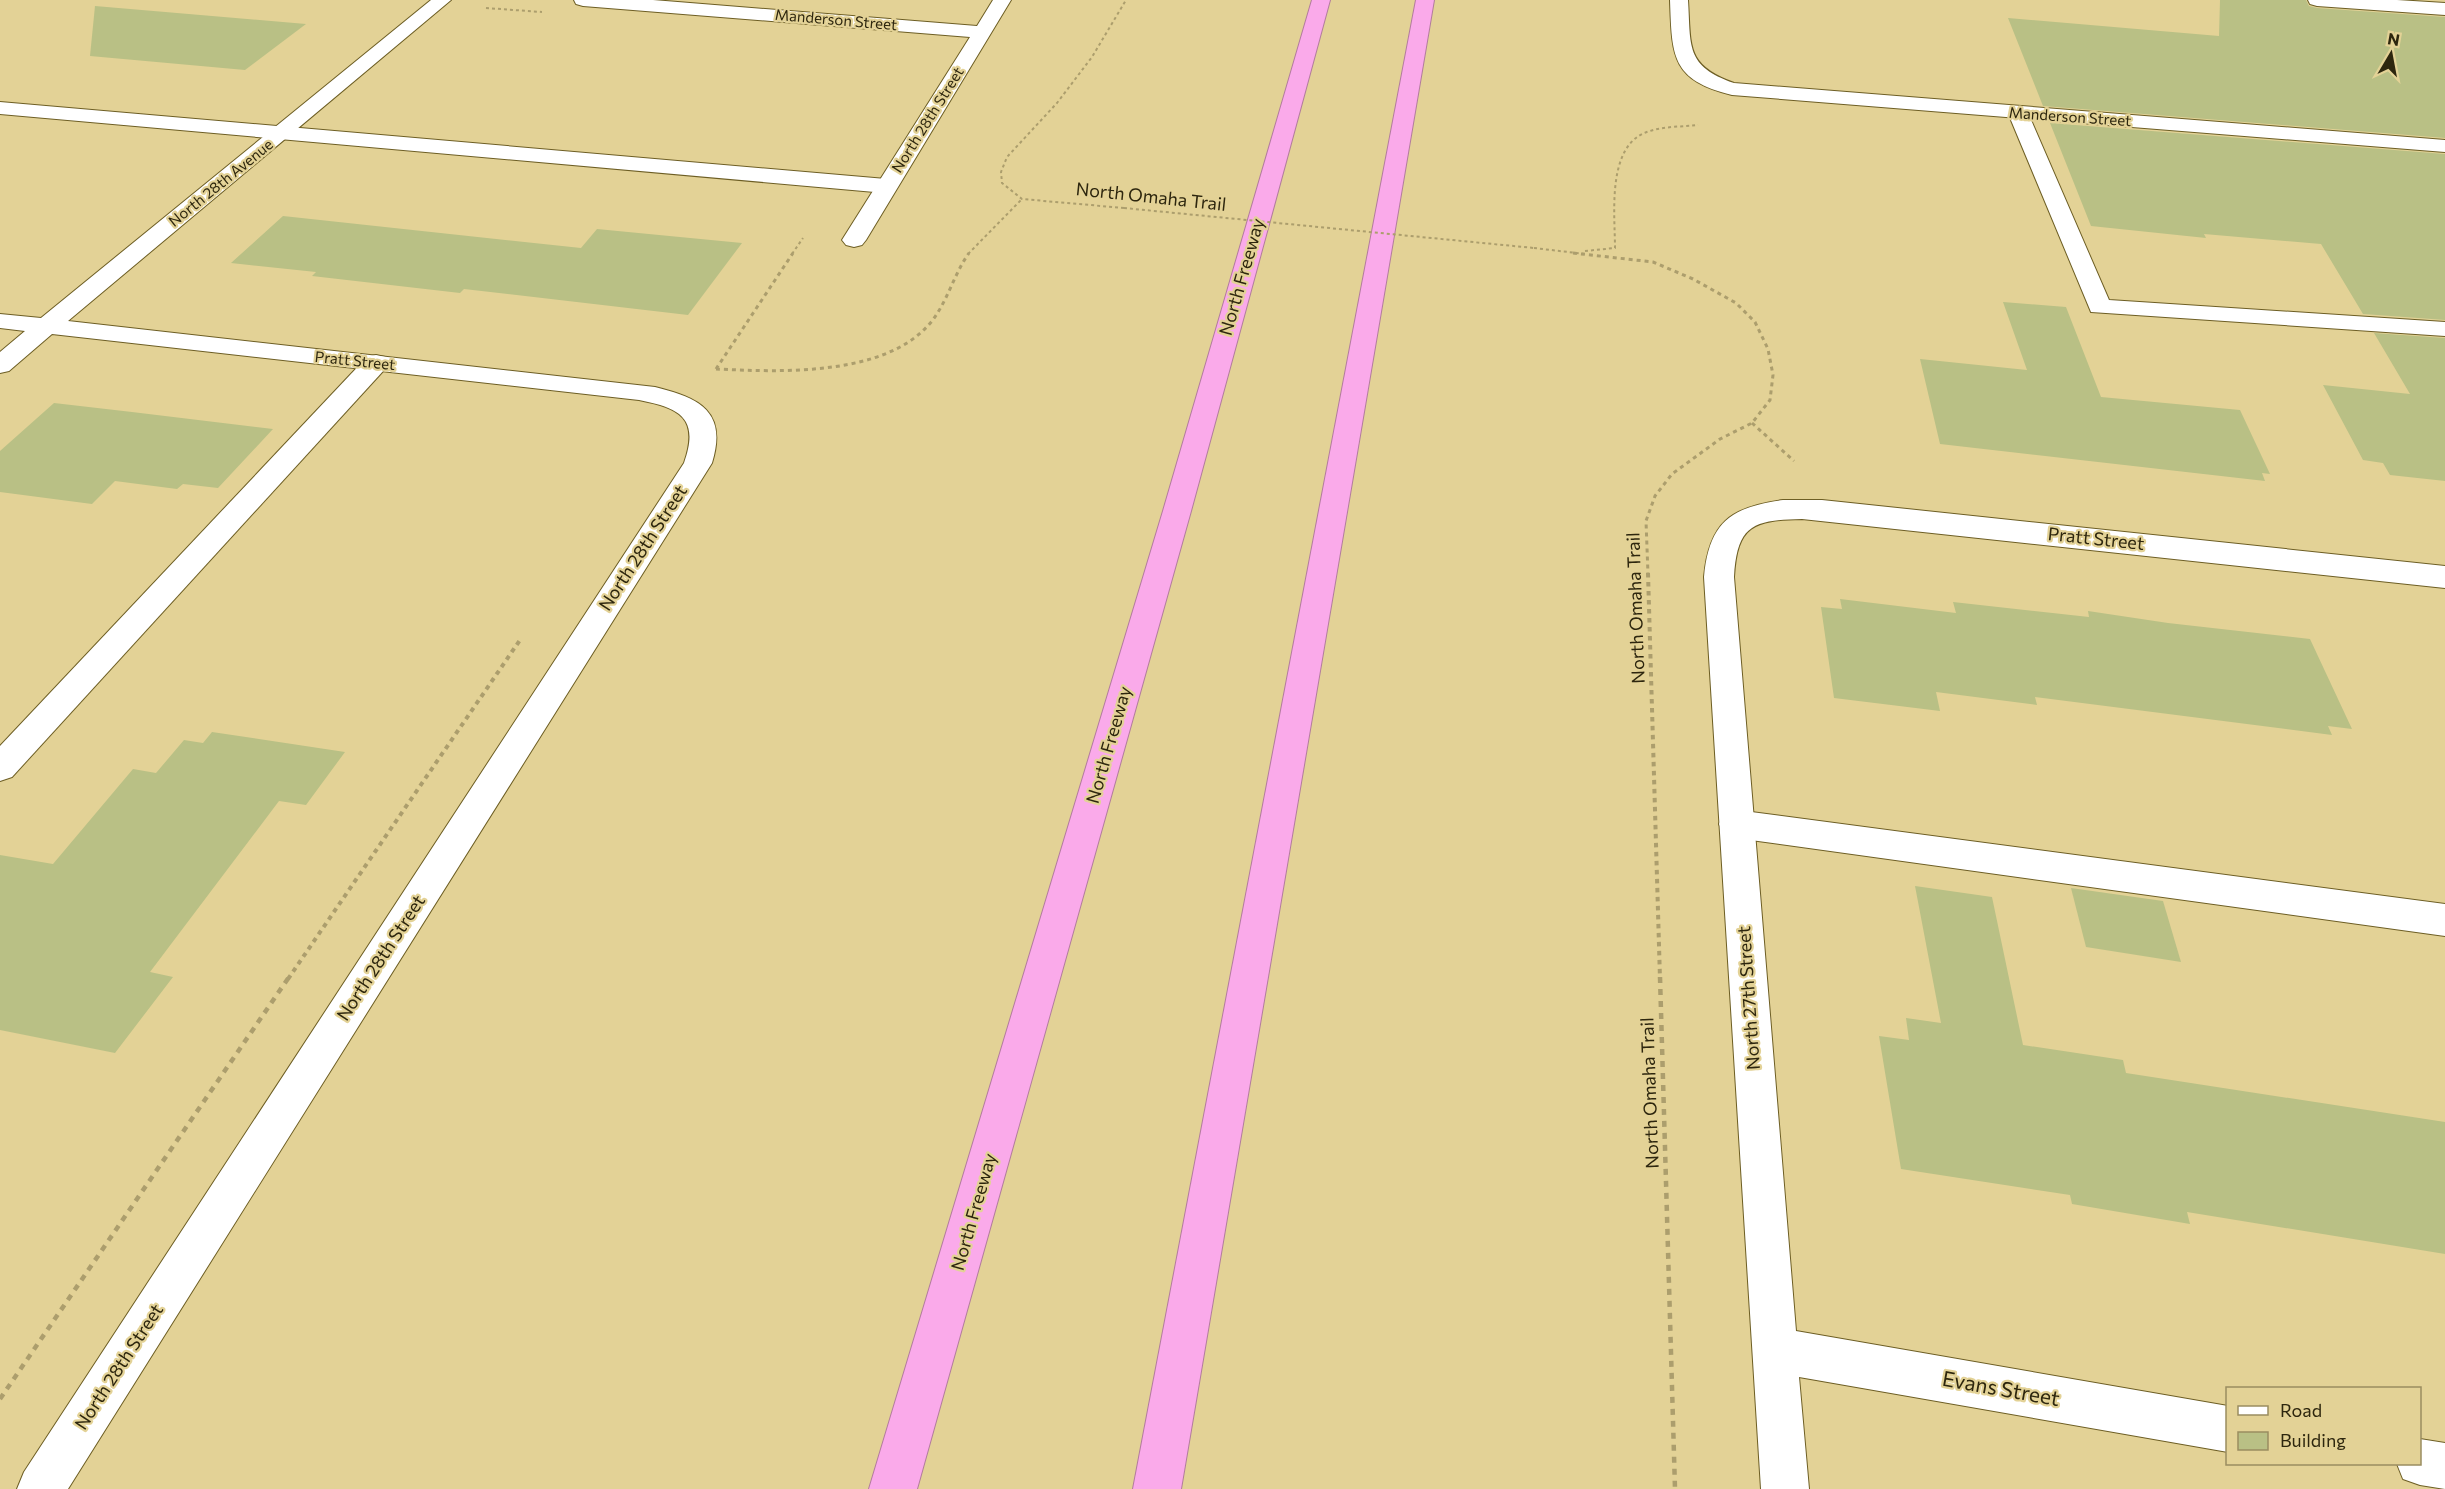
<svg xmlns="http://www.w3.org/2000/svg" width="2445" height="1489" font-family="Commissioner,sans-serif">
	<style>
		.building { fill: #b9c085 }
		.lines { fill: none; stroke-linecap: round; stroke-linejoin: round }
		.lane-casing { stroke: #6d5e24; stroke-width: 2 }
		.street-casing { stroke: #6d5e24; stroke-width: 2 }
		.highway-casing { stroke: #b27c9d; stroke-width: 2 }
		.path-far3 { stroke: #ac9e6d; stroke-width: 2; stroke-dasharray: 3 3; stroke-linecap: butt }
		.path-far2 { stroke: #ac9e6d; stroke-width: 3; stroke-dasharray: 4 4; stroke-linecap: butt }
		.path-far1 { stroke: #ac9e6d; stroke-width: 4; stroke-dasharray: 4.5 4.5; stroke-linecap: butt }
		.path { stroke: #ac9e6d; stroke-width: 4.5; stroke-dasharray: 6 6; stroke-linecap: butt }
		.lane { fill: #fff; fill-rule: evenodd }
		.street { fill: #fff; fill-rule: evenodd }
		.highway { fill: #faaaea; fill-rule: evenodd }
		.path-bridge { stroke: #ac9e6d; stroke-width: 2; stroke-dasharray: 3 3; stroke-linecap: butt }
		.labels { text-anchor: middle; stroke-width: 4.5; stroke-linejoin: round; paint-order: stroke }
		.far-street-label { font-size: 15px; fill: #2d260e; stroke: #e3d296 }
		.street-label { font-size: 18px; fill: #2d260e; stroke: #e3d296 }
		.near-street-label { font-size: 21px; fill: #2d260e; stroke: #e3d296 }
	</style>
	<rect width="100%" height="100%" fill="#e3d296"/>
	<!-- building -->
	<g class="building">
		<path d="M2220 0H2306L2309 6 2317 8 2445 17V138L2043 106 2008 18 2219 36Z"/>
		<path d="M95 6 306 24 245 70 90 56Z"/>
		<path d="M2050 123 2445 154V320L2363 314 2321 244 2204 234 2206 238 2091 226Z"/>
		<path d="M283 216 581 248 597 229 742 243 688 315 464 289 460 293 312 276 316 272 231 263Z"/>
		<path d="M2003 302 2066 307 2101 397 2240 410 2270 474 2262 473 2265 481 1940 444 1920 359 2027 370Z"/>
		<path d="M2374 333 2445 338V481L2390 475 2383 463 2363 460 2323 385 2410 394Z"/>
		<path d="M54 403 132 412 273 429 218 488 183 484 177 489 115 481 92 504 0 492V451Z"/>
		<path d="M1840 599 1956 613 1953 602 2089 617 2088 611 2168 623 2310 639 2352 729 2328 726 2332 735 2035 697 2037 705 1936 692 1940 711 1834 698 1821 607 1842 609Z"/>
		<path d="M212 732 345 752 306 805 279 801 150 972 173 977 115 1053 0 1030V855L53 864 133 769 156 773 184 740 203 743Z"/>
		<path d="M1915 886 1992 897 2023 1045 2123 1060 2126 1073 2445 1122V1254L2187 1212 2190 1224 2072 1204 2070 1195 1901 1169 1879 1036 1909 1040 1906 1018 1941 1023Z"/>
		<path d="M2071 888 2163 901 2181 962 2086 947Z"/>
	</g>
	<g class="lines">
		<defs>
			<g id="lane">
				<path d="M2308 0H2397L2445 3V15L2317 6 2310 4Z"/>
				<path d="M0 102 886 179 894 181 897 186 894 191 886 193 0 114Z"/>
				<path d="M2018 107 2025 109 2028 113 2109 300 2445 322V336L2091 312 2008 113 2011 109Z"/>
				<path d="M376 355 385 357 389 363 385 369 12 777 0 781V746L367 357Z"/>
				<path d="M1736 810 2445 904V936L1736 838 1724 834 1719 824 1724 814Z"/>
			</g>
			<g id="street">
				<path d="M431 0H451L68 321 655 387C699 398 728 411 712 463L68 1489H17L24 1472 684 463C700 418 680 408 639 400L52 334 9 371 0 373V352L25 331 0 328V314L41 318Z"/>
				<path d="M574 0H653L977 26 993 0H1011L866 240 862 245 854 247 846 245 842 240 970 37 583 6 576 4Z"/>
				<path d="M1670 0H1688C1691 46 1685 66 1734 83L2445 140V152L1732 95C1671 80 1672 56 1670 0Z"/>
				<path d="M1783 500H1822L2445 566V588L1802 519C1753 520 1737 525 1734 577L1796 1331 2228 1406V1452L1799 1377 1809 1489H1761L1704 577C1709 523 1730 507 1783 500Z"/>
				<path d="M2420 1439 2445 1443V1489L2420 1485 2403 1479 2397 1464H2420Z"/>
			</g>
			<g id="highway">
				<path d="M1312 0H1330L1191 511 917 1489H869L1163 511Z"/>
				<path d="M1416 0H1434L1181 1489H1133Z"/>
			</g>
		</defs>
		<!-- lane casing -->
		<use href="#lane" class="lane-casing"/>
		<!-- street casing -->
		<use href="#street" class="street-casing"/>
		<!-- highway casing -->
		<use href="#highway" class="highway-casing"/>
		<!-- path-far3 -->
		<g class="path-far3">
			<path d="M486 8 542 12"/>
			<path d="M1124 208 1022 199 1002 183 1001 172 1007 157 1057 103 1092 57 1126 0"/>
			<path d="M1534 248 1585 254"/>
			<path d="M1585 251 1615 248C1615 216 1607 152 1642 134 1659 126 1680 127 1698 125"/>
			<path d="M792 254 803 238"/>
			<path d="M968 254 1022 199"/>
		</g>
		<!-- path-far2 -->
		<g class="path-far2">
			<path d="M1573 253 1653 262 1693 279 1736 303 1755 322 1768 349 1773 375 1770 400 1752 423 1720 439 1672 474 1655 496 1646 521 1648 574"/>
			<path d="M716 369 793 253"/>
			<path d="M716 369C781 372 887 377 932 321 948 300 954 274 969 253"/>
			<path d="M1752 423 1794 461"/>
		</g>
		<!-- path-far1 -->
		<g class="path-far1">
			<path d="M1648 573 1660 979"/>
			<path d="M288 979 520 640"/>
		</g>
		<!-- path -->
		<g class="path">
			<path d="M1660 977 1675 1489"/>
			<path d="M0 1399 289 977"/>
		</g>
		<!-- lane -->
		<use href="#lane" class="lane"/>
		<!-- street -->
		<use href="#street" class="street"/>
		<!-- highway -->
		<use href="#highway" class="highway"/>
		<!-- path-bridge -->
		<path class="path-bridge" d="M1124 208 1534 248"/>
	</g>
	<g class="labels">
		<!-- far-street labels -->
		<g class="far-street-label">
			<text transform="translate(836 20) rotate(5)" y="5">Manderson Street</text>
			<text transform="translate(2070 117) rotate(4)" y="5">Manderson Street</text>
			<text transform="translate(928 120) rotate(-58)" y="5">North 28th Street</text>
			<text transform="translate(221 183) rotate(-39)" y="5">North 28th Avenue</text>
			<text transform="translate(355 361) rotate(6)" y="5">Pratt Street</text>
		</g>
		<!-- street labels -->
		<g class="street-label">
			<text transform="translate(1151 197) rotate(6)" y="6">North Omaha Trail</text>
			<text transform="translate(1242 277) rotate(-74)" y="6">North Freeway</text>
			<text transform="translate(2096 539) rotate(6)" y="6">Pratt Street</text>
			<text transform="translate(643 548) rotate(-57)" y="6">North 28th Street</text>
			<text transform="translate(1636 608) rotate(-92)" y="6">North Omaha Trail</text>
			<text transform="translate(1109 745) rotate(-74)" y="6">North Freeway</text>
			<text transform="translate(381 958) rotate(-57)" y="6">North 28th Street</text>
			<text transform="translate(1749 998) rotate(-94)" y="6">North 27th Street</text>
			<text transform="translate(1650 1093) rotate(-92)" y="6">North Omaha Trail</text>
			<text transform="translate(974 1212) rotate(-74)" y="6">North Freeway</text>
			<text transform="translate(119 1367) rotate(-57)" y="6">North 28th Street</text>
		</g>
		<!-- near-street labels -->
		<g class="near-street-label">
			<text transform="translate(2001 1389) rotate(10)" y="7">Evans Street</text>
		</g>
	</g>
	<!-- legend -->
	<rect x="2226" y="1387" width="195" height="78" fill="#e3d296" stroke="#9a8d60" stroke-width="1.5"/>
	<rect x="2238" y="1406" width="30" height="9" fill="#ffffff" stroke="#9a8d60" stroke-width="1.5"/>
	<text x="2280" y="1417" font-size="18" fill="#2d260e">Road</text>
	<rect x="2238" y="1432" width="30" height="18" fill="#b9c085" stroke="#9a8d60" stroke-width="1.5"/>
	<text x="2280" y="1447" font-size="18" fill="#2d260e">Building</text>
	<!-- north arrow -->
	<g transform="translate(2391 54) rotate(10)" stroke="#e3d296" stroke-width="4.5" paint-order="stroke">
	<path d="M0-4.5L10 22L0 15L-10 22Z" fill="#2d260e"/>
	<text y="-9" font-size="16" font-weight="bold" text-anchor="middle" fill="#2d260e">N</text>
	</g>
</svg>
